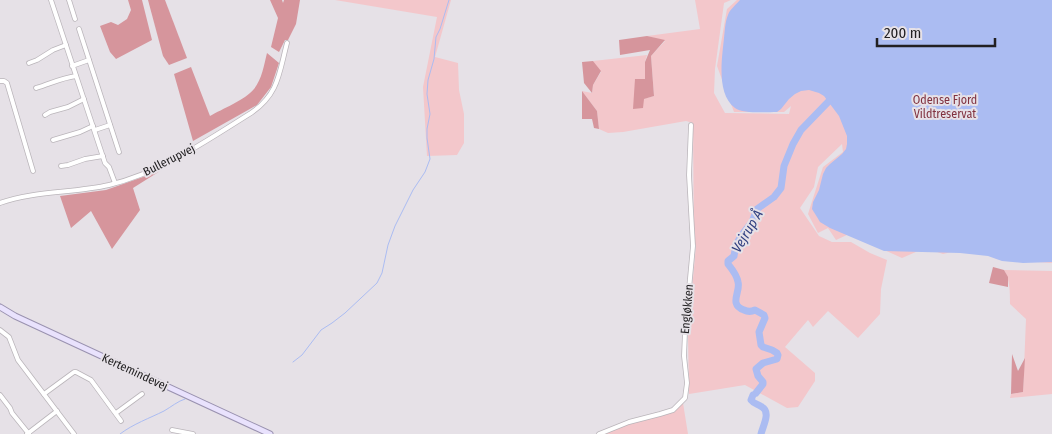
<svg xmlns="http://www.w3.org/2000/svg" width="1052" height="434" font-family="'Fira Sans Condensed',sans-serif">
	<style>
		.green { fill: #f3c7cb }
		.forest { fill: #d6959c }
		.water { fill: #abbcf2 }
		.lines { fill: none; stroke-linecap: round; stroke-linejoin: round }
		.stream { stroke: #abbcf2; stroke-width: 1 }
		.river { stroke: #abbcf2; stroke-width: 7 }
		.minor-casing { stroke: #bab5ba; stroke-width: 5.5 }
		.major-casing { stroke: #9a92b0; stroke-width: 7 }
		.minor { stroke: #fff; stroke-width: 4 }
		.major { stroke: #e9e2fd; stroke-width: 5 }
		.labels { text-anchor: middle; stroke-width: 4; stroke-linejoin: round; paint-order: stroke }
		.park-label { font-size: 12px; fill: #813240; stroke: #e6e1e7 }
		.street-label { font-size: 12px; fill: #222022; stroke: #e6e1e7 }
		.water-label { font-size: 14px; font-style: italic; fill: #314080; stroke: #e6e1e7 }
	</style>
	<rect width="100%" height="100%" fill="#e6e1e7"/>
	<!-- green -->
	<g class="green">
		<path d="M335 0H451L435 57 458 63 459 90 464 114V143L457 155 427 156 423 87 437 17Z"/>
		<path d="M695 0H731L724 3 715 69 714 93 725 113 789 114 791 106 784 112H734L717 66 727 9 737 0H1052V263L997 259 972 247 943 254 925 248 902 258 849 234 836 240 828 228 818 233 808 214 823 167 843 152 842 144 818 167 814 187 800 208 819 236 832 242H851L870 253 887 260 881 289 880 314 858 338 828 311 813 327 808 320 785 347 815 373V381L798 407 787 408 745 385 689 394 688 335 696 245 694 244 693 123 686 121 623 132 608 133 599 129 597 111 582 91 592 93 593 85 601 72 593 61 647 55 645 62V80L635 79 643 99 654 96 651 56 665 41 647 36 700 29Z"/>
		<path d="M1004 270 1052 271V394L1010 398 1011 394 1023 392 1026 319 1010 304C1010 292 1010 280 1004 270Z"/>
		<path d="M683 403 688 434H602C609 431 616 427 624 425 644 418 668 419 683 403Z"/>
	</g>
	<!-- forest -->
	<g class="forest">
		<path d="M128 0H142L152 40 116 59 110 52 100 26 111 22 118 25 127 19 131 10Z"/>
		<path d="M148 0H165L187 58 169 65 163 56Z"/>
		<path d="M270 0H282L283 3 284 0H300L296 24 288 40H285L279 52 271 47 278 18Z"/>
		<path d="M647 36 665 40 651 56 654 96 644 99 643 108 633 109 635 79H645V62L650 50 620 55 619 40Z"/>
		<path d="M267 53 279 63 271 87 257 105 193 141 174 74 191 67 210 116C222 109 245 100 254 89 262 79 264 65 267 53Z"/>
		<path d="M593 61 601 71 593 85 592 93 584 83 582 62Z"/>
		<path d="M582 91 597 111 599 129 594 128 592 119H582Z"/>
		<path d="M160 171 133 188 140 210 112 249 91 211 71 228 60 196 106 190Z"/>
		<path d="M993 267 1004 270 1008 277V287L989 283Z"/>
		<path d="M1012 354 1018 371 1025 358 1023 392 1011 394Z"/>
	</g>
	<!-- water -->
	<path class="water" d="M740 0H1052V262L1023 263 1002 261 988 256 960 253 884 251 830 228 820 222 817 217 812 209 813 202 819 190 823 174 826 168 830 164 842 154 846 149 847 144V136L839 116 824 96 819 93 809 90 801 91 795 94 789 99 781 109 777 112C767 112 743 114 735 108 716 94 722 58 724 38 725 30 725 22 728 15 730 9 736 5 740 0Z"/>
	<g class="lines">
		<!-- stream -->
		<g class="stream">
			<path d="M293 362 302 355 321 330 332 323 345 313 377 283 382 273 388 245 395 226 413 190 425 172 430 159 427 138V129L430 114 427 94 428 80 434 59 436 37 440 29 449 0"/>
			<path d="M120 434C133 424 150 418 164 411 171 407 178 401 185 399"/>
		</g>
		<!-- river -->
		<g class="river">
			<path d="M756 393 763 384V382L758 376 756 369 763 363 777 359 778 355 777 353 772 350 763 347 761 345 759 332 765 318 764 315 755 310C751 312 748 312 744 310 728 304 741 292 738 282 737 275 732 269 728 264V261L734 256 736 245 741 236 752 222 757 209 774 197 781 188 784 166 793 144 801 130 829 101"/>
			<path d="M753 395 751 400C754 404 758 404 762 407 771 412 763 426 761 434"/>
		</g>
		<defs>
			<g id="minor">
				<path d="M51 0 105 163 109 167 115 183"/>
				<path d="M69 0 75 19"/>
				<path d="M79 29 119 152"/>
				<path d="M29 63 37 60 53 50 66 45"/>
				<path d="M72 66 89 60"/>
				<path d="M0 81H4L7 83 33 171"/>
				<path d="M36 88C50 84 61 78 76 76"/>
				<path d="M45 115 50 112 68 107 84 99"/>
				<path d="M95 130 110 125"/>
				<path d="M53 140 80 132 93 126"/>
				<path d="M61 166 68 165 85 159 103 156"/>
				<path d="M0 203C33 191 74 193 109 185 162 172 206 141 251 113 279 94 279 73 287 43"/>
				<path d="M0 330 9 337 18 360 74 434"/>
				<path d="M44 394 74 372H76L91 380 121 421"/>
				<path d="M0 395 10 408 12 413 29 434"/>
				<path d="M116 413 142 394"/>
				<path d="M172 430 193 434"/>
				<path d="M27 434 57 411"/>
				<path d="M599 434 629 422 660 414 673 410 685 398 687 383 684 356 685 332 693 246 689 175 691 125"/>
			</g>
			<path id="major" d="M0 307 15 316 270 434"/>
		</defs>
		<!-- minor casing -->
		<use href="#minor" class="minor-casing"/>
		<!-- major casing -->
		<use href="#major" class="major-casing"/>
		<!-- minor -->
		<use href="#minor" class="minor"/>
		<!-- major -->
		<use href="#major" class="major"/>
	</g>
	<g class="labels">
		<!-- park labels -->
		<g class="park-label">
			<text x="945" y="104">Odense Fjord<tspan x="945" dy="14">Vildtreservat</tspan></text>
		</g>
		<!-- street labels -->
		<g class="street-label">
			<text transform="translate(169 160) rotate(-27)" y="4">Bullerupvej</text>
			<text transform="translate(687 309) rotate(-85)" y="4">Engløkken</text>
			<text transform="translate(135 372) rotate(25)" y="4">Kertemindevej</text>
		</g>
		<!-- water labels -->
		<g class="water-label">
			<text transform="translate(747 231) rotate(-59)" y="5">Vejrup Å</text>
		</g>
	</g>
	<!-- scale -->
	<path d="M877 38v8h118v-8" fill="none" stroke="#222022" stroke-width="2.5"/>
	<text x="884" y="38" font-size="15" fill="#222022" stroke="#e6e1e7" stroke-width="4" paint-order="stroke">200 m</text>
</svg>
